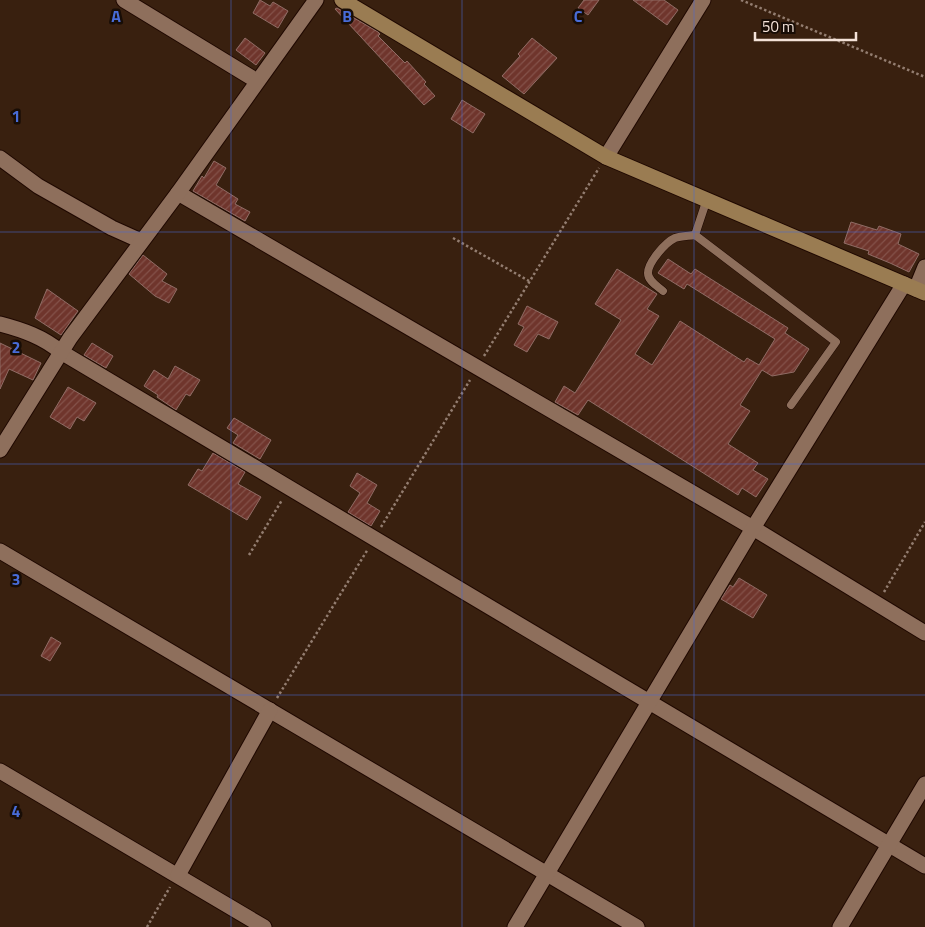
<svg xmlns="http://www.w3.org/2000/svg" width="925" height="927" font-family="'Titillium Web',sans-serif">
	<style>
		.building { fill: url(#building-hatch); stroke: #906c65 }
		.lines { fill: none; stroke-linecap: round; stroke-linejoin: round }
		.lane-casing { stroke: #1f0800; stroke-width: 9 }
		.street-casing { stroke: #1f0800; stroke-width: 17 }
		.secondary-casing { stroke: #1f0800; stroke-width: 17 }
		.path { stroke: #937d70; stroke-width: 2.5; stroke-dasharray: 2.5 2.5; stroke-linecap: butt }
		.lane { stroke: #8e6f5c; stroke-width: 8 }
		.street { stroke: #8e6f5c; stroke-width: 15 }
		.secondary { stroke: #9a7c52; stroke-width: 15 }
		.grid { fill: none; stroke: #486cd8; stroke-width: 1; stroke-opacity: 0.55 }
		.grid-label { font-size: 16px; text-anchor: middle; font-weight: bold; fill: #486cd8; stroke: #180d06; stroke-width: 5; stroke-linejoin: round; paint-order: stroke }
	</style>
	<defs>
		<pattern id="building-hatch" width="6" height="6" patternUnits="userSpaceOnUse" patternTransform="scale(1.25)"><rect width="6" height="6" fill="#6f352c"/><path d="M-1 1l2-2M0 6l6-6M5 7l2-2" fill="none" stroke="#84524a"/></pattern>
	</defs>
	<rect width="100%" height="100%" fill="#39200f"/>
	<!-- building -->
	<g class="building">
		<path d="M260 0 270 6 273 2 288 11 278 28 253 13Z"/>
		<path d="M584 0H599L588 15 578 8Z"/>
		<path d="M633 0H664L678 10 667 25Z"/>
		<path d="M337 8 378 32 380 34 378 36 405 63 407 61 426 82 424 84 435 96 424 105 335 9Z"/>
		<path d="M245 38 265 53 256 65 236 50Z"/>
		<path d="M532 38 557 58 524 94 502 76 520 56 518 54Z"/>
		<path d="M462 100 485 114 473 133 451 119Z"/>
		<path d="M214 161 226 168 216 185 238 199 235 204 250 212 245 221 193 191 202 176 204 178Z"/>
		<path d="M851 222 877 230 879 226 901 234 898 244 919 254 909 272 890 263 868 254 869 251 844 243Z"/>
		<path d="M143 255 167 274 162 281 177 289 169 303 155 296 129 274Z"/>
		<path d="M668 259 691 274 695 269 788 328 785 333 809 349 794 372 772 376 762 370 740 405 750 411 728 444 758 463 753 470 768 479 756 497 742 488 738 495 588 400 578 415 555 402 564 386 575 393 621 320 595 304 617 269 657 294 647 309 659 316 635 354 652 365 680 321 744 362 747 358 759 365 775 339 687 284 684 289 658 273Z"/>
		<path d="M47 289 78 311 61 335 35 318Z"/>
		<path d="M527 306 558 322 549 339 538 334 527 352 514 345 524 327 518 324Z"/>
		<path d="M0 343 41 363 33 380 9 369 0 389Z"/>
		<path d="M92 343 113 356 106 368 84 355Z"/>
		<path d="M175 366 200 380 190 396 186 394 176 410 157 397 158 395 144 386 154 370 168 379Z"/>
		<path d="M68 387 96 403 84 421 77 417 70 429 50 417Z"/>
		<path d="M234 418 271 440 260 459 233 443 238 435 227 428Z"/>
		<path d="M213 453 245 472 238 484 261 497 247 520 188 485 198 469 202 471Z"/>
		<path d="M357 473 377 485 367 503 380 511 371 526 348 512 360 493 350 486Z"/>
		<path d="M739 578 767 595 753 618 721 599 730 585 733 587Z"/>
		<path d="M51 637 61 643 50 661 41 656Z"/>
	</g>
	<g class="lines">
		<defs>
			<g id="lane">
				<path d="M707 199 695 235 836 342 791 405"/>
				<path d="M663 291C657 286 648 281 648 273 648 262 666 242 675 238 681 236 689 236 695 235"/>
			</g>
			<g id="street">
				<path d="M124 0 257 81"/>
				<path d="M606 157 703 0"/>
				<path d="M0 158 38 186 112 228 141 241"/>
				<path d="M178 193 753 528 925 633"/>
				<path d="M916 289 925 267"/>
				<path d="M0 324C23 330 43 337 61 352L925 866"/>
				<path d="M0 450 70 338 178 193 316 0"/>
				<path d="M0 551 637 927"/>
				<path d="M0 771 264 927"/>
				<path d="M178 875 270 710"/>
				<path d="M515 927 753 528 904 284"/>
				<path d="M840 927 925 784"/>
			</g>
			<path id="secondary" d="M342 0 606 157 925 293"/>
		</defs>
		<!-- lane casing -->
		<use href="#lane" class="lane-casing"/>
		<!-- street casing -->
		<use href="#street" class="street-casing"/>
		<!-- secondary casing -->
		<use href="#secondary" class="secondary-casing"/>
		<!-- path -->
		<g class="path">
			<path d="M741 0 925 77"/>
			<path d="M453 238 529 281"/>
			<path d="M484 356 599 168"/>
			<path d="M381 527 470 380"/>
			<path d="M249 555 282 500"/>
			<path d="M884 592 925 522"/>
			<path d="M277 698 368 549"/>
			<path d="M147 927 170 887"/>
		</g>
		<!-- lane -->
		<use href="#lane" class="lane"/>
		<!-- street -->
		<use href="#street" class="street"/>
		<!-- secondary -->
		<use href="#secondary" class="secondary"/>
	</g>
	<!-- grid -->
	<path class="grid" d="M231 0V927M462 0V927M694 0V927M0 232H925M0 464H925M0 695H925"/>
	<g class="grid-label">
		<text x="116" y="22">A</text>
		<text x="347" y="22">B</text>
		<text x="578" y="22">C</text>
		<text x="16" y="122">1</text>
		<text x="16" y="353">2</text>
		<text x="16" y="585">3</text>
		<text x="16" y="817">4</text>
	</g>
	<!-- scale -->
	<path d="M755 32v8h101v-8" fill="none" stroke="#f4e2d8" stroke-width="2.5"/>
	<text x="762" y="32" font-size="15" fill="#f4e2d8" stroke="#180d06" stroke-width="4" paint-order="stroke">50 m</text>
</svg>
